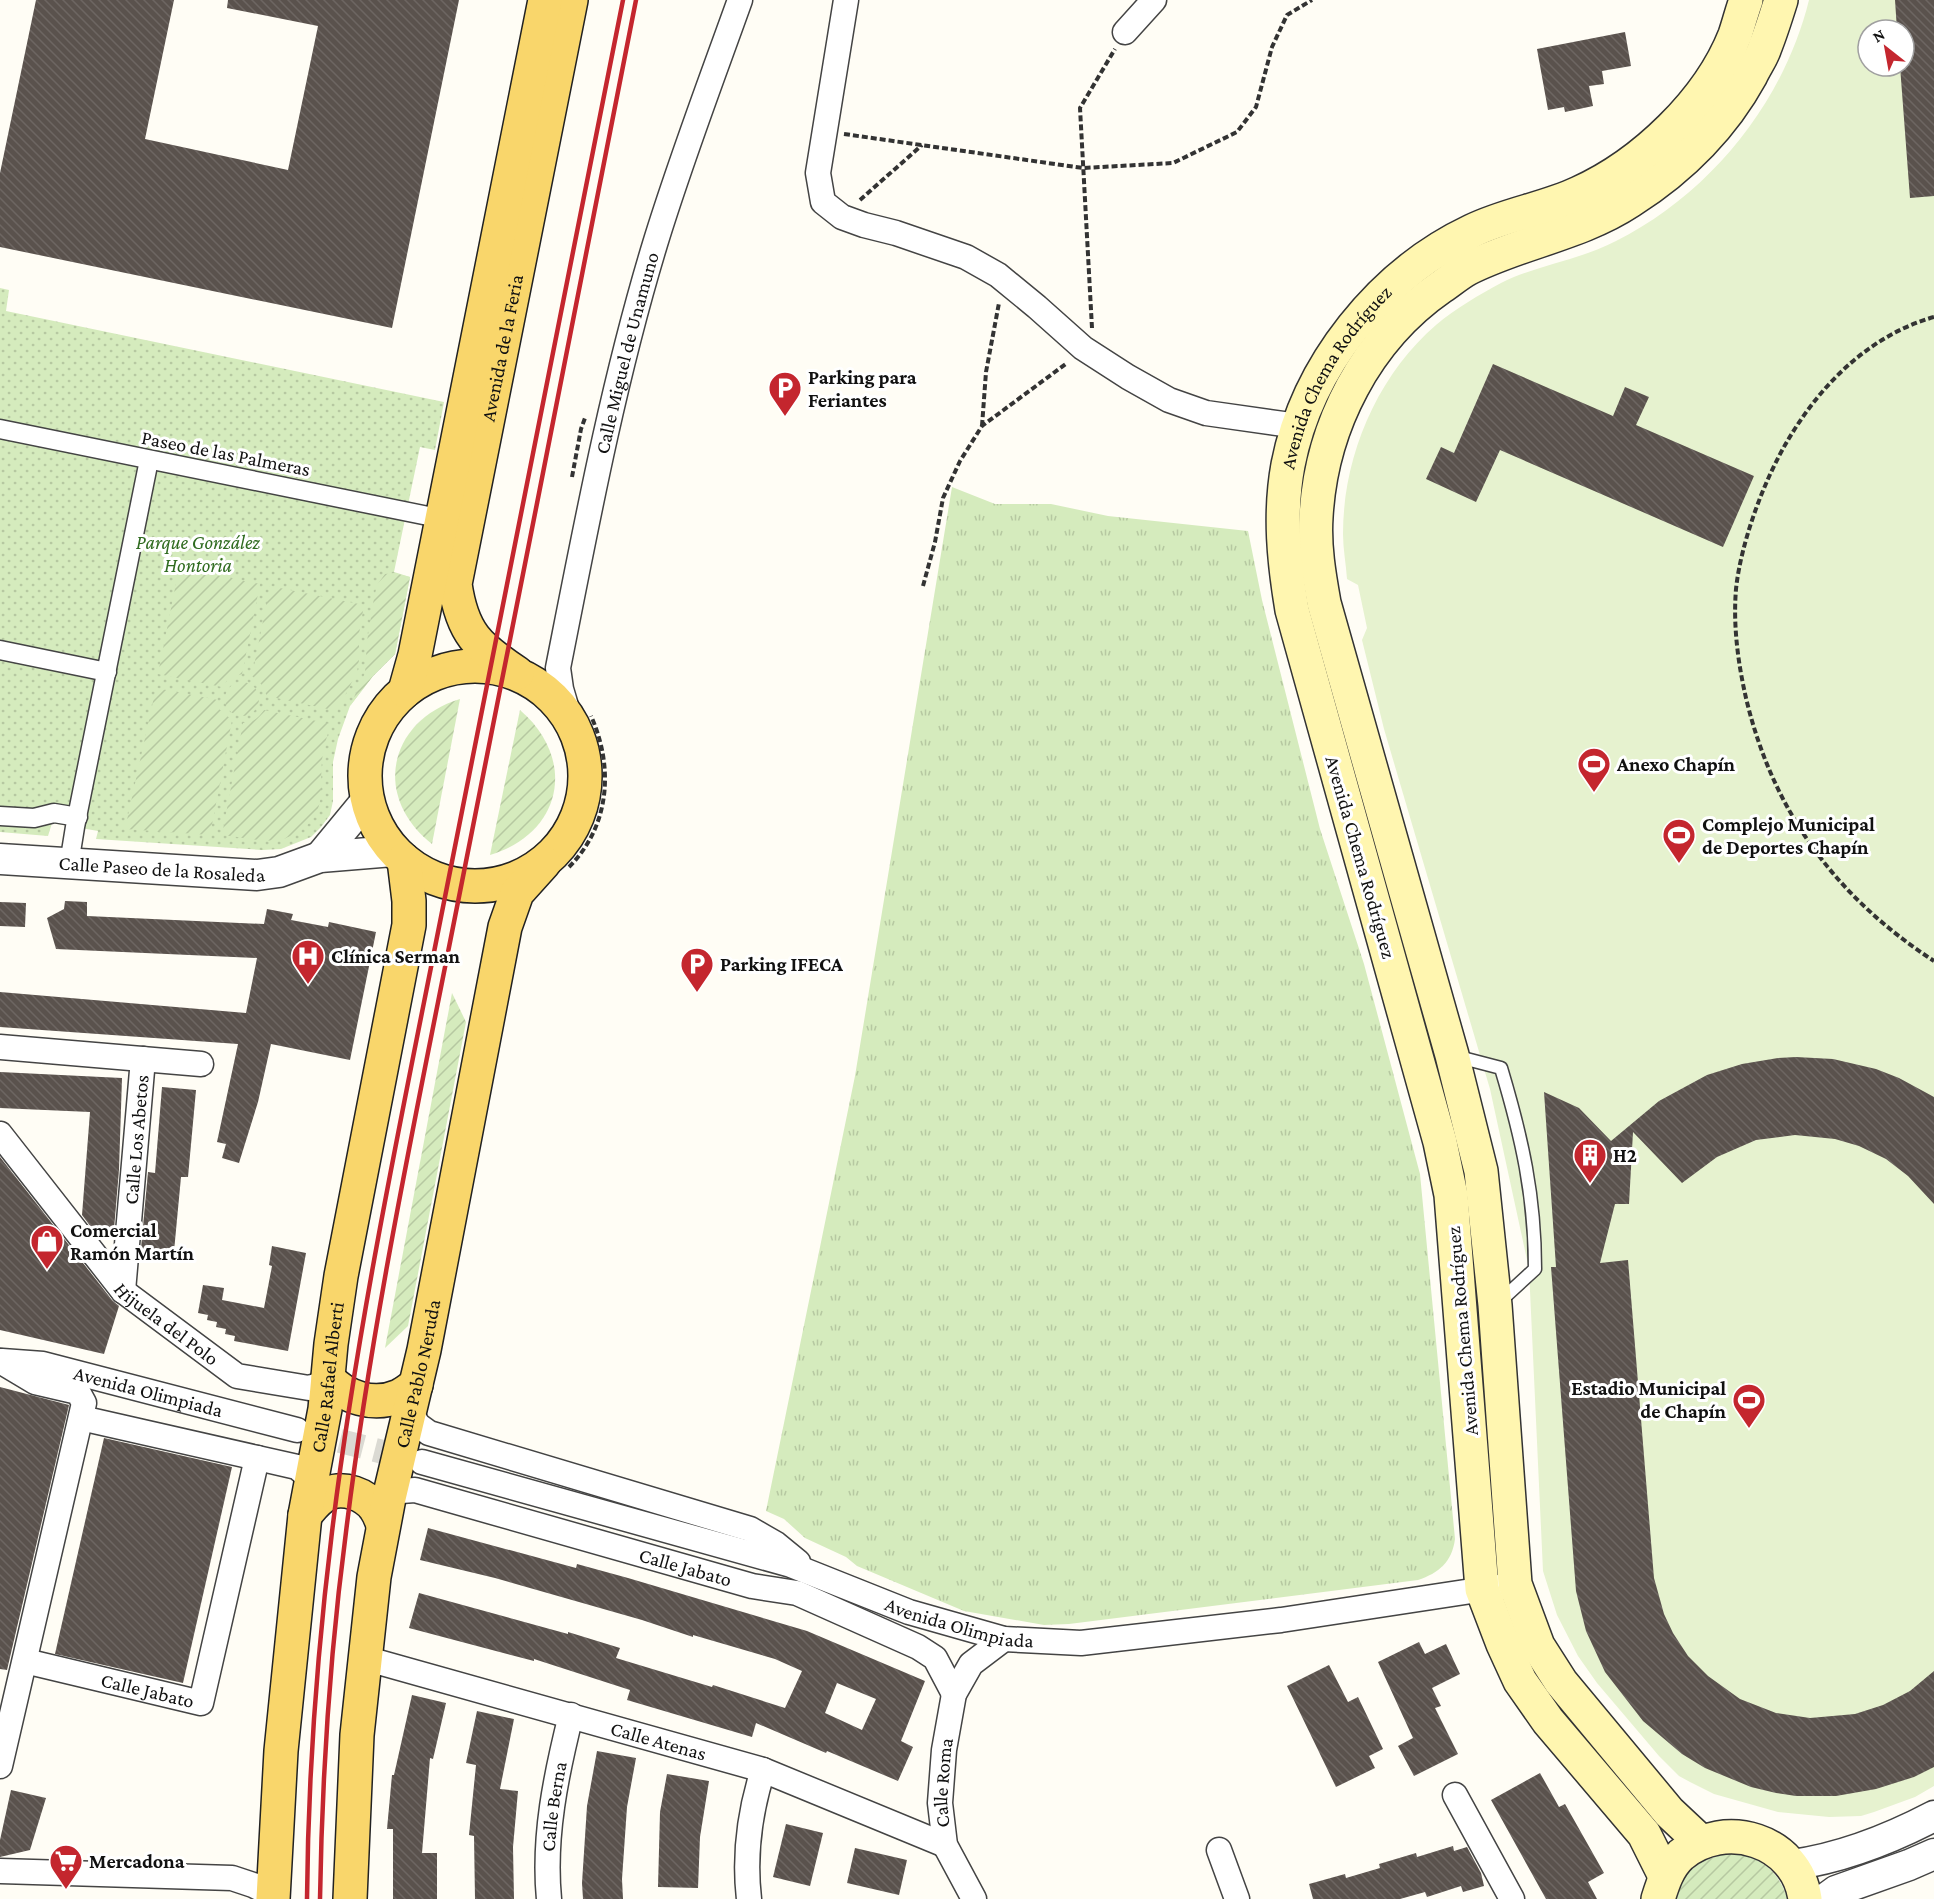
<svg xmlns="http://www.w3.org/2000/svg" width="1934" height="1899" font-family="'Crimson Pro',serif">
	<style>
		.grass { fill: url(#grass-tufts) }
		.park { fill: url(#park-dots) }
		.garden { fill: url(#garden-furrows) }
		.pitch { fill: #e6f2cf; fill-rule: evenodd }
		.building { fill: url(#building-back-hatch); fill-rule: evenodd }
		.lines { fill: none; stroke-linecap: round; stroke-linejoin: round }
		.minor-tunnel { stroke: #dbdad3; stroke-width: 24; stroke-dasharray: 24 12; stroke-linecap: butt }
		.service-casing { stroke: #444; stroke-width: 15 }
		.pedestrian-casing { stroke: #444; stroke-width: 21 }
		.minor-casing { stroke: #444; stroke-width: 27 }
		.tertiary-casing { stroke: #444; stroke-width: 33 }
		.secondary-casing { stroke: #333; stroke-width: 36 }
		.primary-casing { stroke: #222; stroke-width: 36 }
		.path { stroke: #333; stroke-width: 4; stroke-dasharray: 6 3; stroke-linecap: butt }
		.service { stroke: #fff; stroke-width: 12 }
		.pedestrian { stroke: #fff; stroke-width: 18 }
		.minor { stroke: #fff; stroke-width: 24 }
		.tertiary { stroke: #fff; stroke-width: 30 }
		.secondary { stroke: #fff6b0; stroke-width: 33 }
		.primary { stroke: #f9d66b; stroke-width: 33 }
		.rail { stroke: #c4262e; stroke-width: 4.5 }
		.labels { text-anchor: middle; stroke-width: 6; stroke-linejoin: round; paint-order: stroke }
		.street-label { font-size: 20px; fill: #111; stroke: #fff }
		.poi-label { font-size: 20px; font-weight: bold; fill: #111; stroke: #fff; text-anchor: start }
		.park-label { font-size: 20px; font-style: italic; fill: #2f6b1f; stroke: #fff }
	</style>
	<defs>
		<pattern id="grass-tufts" width="24" height="20" patternUnits="userSpaceOnUse" patternTransform="scale(1.5)"><rect width="24" height="20" fill="#d5ebbd"/><path d="M3 7l-1-3M5 7V3M7 7l1-3M15 17l-1-3M17 17v-4M19 17l1-3" fill="none" stroke="#b6c8a1"/></pattern>
		<pattern id="park-dots" width="8" height="8" patternUnits="userSpaceOnUse" patternTransform="scale(1.5)"><rect width="8" height="8" fill="#d5ebbd"/><path d="M2 2h.1M6 6h.1" fill="none" stroke="#b6c8a1" stroke-width="1.8" stroke-linecap="round"/></pattern>
		<pattern id="garden-furrows" width="10" height="10" patternUnits="userSpaceOnUse" patternTransform="scale(1.5)"><rect width="10" height="10" fill="#d5ebbd"/><path d="M-1 1l2-2M0 10L10 0M9 11l2-2" fill="none" stroke="#b6c8a1"/></pattern>
		<pattern id="building-back-hatch" width="6" height="6" patternUnits="userSpaceOnUse" patternTransform="scale(1.5)"><rect width="6" height="6" fill="#5a524d"/><path d="M-1 5l2 2M0 0l6 6M5-1l2 2" fill="none" stroke="#6d6662"/></pattern>
	</defs>
	<rect width="100%" height="100%" fill="#fffdf5"/>
	<!-- grass -->
	<path class="grass" d="M952 487 995 504H1051L1108 516 1248 531 1262 600 1320 829 1364 964 1420 1174 1455 1539C1452 1562 1439 1573 1418 1580L1069 1624 1044 1625 964 1611 857 1566 846 1557 805 1538 784 1519 766 1511 855 1076Z"/>
	<!-- park -->
	<path class="park" d="M0 288 9 290 6 311 444 402 435 450 420 447 394 572 410 577 395 654 373 676 350 706 338 739 333 762V801L330 815 321 827 311 837 281 849 262 850 96 839 98 831 52 823 48 836 0 832Z"/>
	<!-- garden -->
	<g class="garden">
		<path d="M179 568 260 584 242 674 229 678 222 687 158 674Z"/>
		<path d="M394 573 410 577 395 654 373 676 350 706 365 673 367 641 374 598 377 585 385 574Z"/>
		<path d="M270 586 364 605 359 634V660L357 672 337 711 267 696 261 684 252 676Z"/>
		<circle cx="242" cy="699" r="17"/>
		<path d="M156 688 218 700 219 709 232 720 210 835 125 829Z"/>
		<path d="M460 699 432 844C372 797 388 721 460 699Z"/>
		<path d="M264 710 331 724C327 736 323 748 322 760 319 789 328 813 299 831 293 835 285 839 278 840 260 842 240 837 222 835L243 723C253 723 258 718 264 710Z"/>
		<path d="M520 710C577 759 563 833 490 855Z"/>
		<path d="M452 993 466 1022 408 1326 385 1348Z"/>
		<path d="M1737 1853C1766 1861 1777 1871 1788 1899H1675C1680 1868 1708 1855 1737 1853Z"/>
	</g>
	<!-- pitch -->
	<path class="pitch" d="M1809 0H1934V1786L1915 1797 1874 1812 1861 1816 1829 1817 1778 1812 1714 1794 1690 1782 1679 1776 1659 1756 1597 1683 1578 1656 1557 1615 1543 1571 1529 1269 1490 1089 1384 729 1362 640 1367 628 1358 585 1347 579C1346 564 1343 549 1343 534 1343 456 1377 376 1436 325 1456 308 1479 295 1501 283 1537 265 1580 260 1616 241 1710 194 1784 102 1809 0ZM1868 30H1904V66H1868Z"/>
	<!-- building -->
	<g class="building">
		<path d="M36 0H174L145 139 288 170 318 26 227 8 228 0H459L392 328 0 247V173Z"/>
		<path d="M1895 0H1934V196L1910 198 1900 66H1904V30H1897Z"/>
		<path d="M1625 32 1631 66 1602 71 1604 84 1589 86 1593 106 1565 112 1564 107 1548 110 1537 49Z"/>
		<path d="M1493 364 1613 416 1625 387 1649 397 1636 425 1754 476 1723 547 1500 450 1476 502 1426 479 1441 447 1454 453Z"/>
		<path d="M65 901 87 902V916L264 924 267 909 293 914 291 920 328 927 329 922 376 932 350 1060 271 1044 258 1102 239 1163 222 1158 226 1144 217 1142 238 1044 0 1027V992L246 1013 257 958 56 949 47 918 64 909Z"/>
		<path d="M0 902 26 903 25 927 0 926Z"/>
		<path d="M1796 1057 1833 1059 1876 1069 1899 1078 1934 1097V1204L1908 1176 1886 1159 1859 1146 1835 1139 1795 1135 1756 1140 1717 1157 1682 1183 1633 1132 1629 1204H1615L1600 1263 1628 1260 1654 1578 1664 1614 1673 1633 1688 1656 1708 1676 1740 1699 1776 1713 1810 1718 1855 1714 1883 1705 1910 1691 1934 1671V1767L1914 1777 1876 1789 1836 1796H1796L1776 1793 1751 1787 1705 1768 1682 1754 1643 1721 1605 1672 1586 1631 1576 1591 1551 1267H1556L1544 1092 1579 1108 1611 1141 1659 1101 1707 1075 1742 1064 1778 1058Z"/>
		<path d="M0 1072 122 1078 119 1170 114 1229 91 1227 82 1215 90 1112 0 1108Z"/>
		<path d="M162 1087 196 1090 188 1177H181L173 1262 140 1259 148 1172 155 1173Z"/>
		<path d="M0 1157 112 1300 119 1306 104 1354 0 1330Z"/>
		<path d="M272 1246 306 1253 288 1351 234 1341 235 1336 225 1334 226 1329 216 1327 217 1322 207 1320 208 1315 198 1313 203 1285 224 1288 222 1300 264 1308 272 1266 269 1265Z"/>
		<path d="M0 1387 69 1405 7 1670 0 1669Z"/>
		<path d="M104 1438 232 1467 183 1683 55 1654Z"/>
		<path d="M428 1528 576 1568 577 1564 628 1578 807 1631 925 1681 901 1741 913 1747 898 1781 827 1751 826 1753 756 1723 752 1737 627 1700 630 1690 534 1659V1661L409 1628 419 1593 568 1634V1632L620 1648 616 1658 712 1687 713 1685 785 1708 802 1671 775 1659 693 1635V1637L642 1620 495 1578 420 1560ZM837 1683 876 1699 862 1730 825 1713Z"/>
		<path d="M1419 1642 1425 1654 1446 1644 1460 1674 1432 1688 1441 1706 1435 1708 1458 1754 1414 1776 1398 1746 1413 1738 1378 1662Z"/>
		<path d="M1329 1665 1348 1702 1358 1697 1383 1749 1369 1756 1375 1768 1336 1787 1287 1686Z"/>
		<path d="M412 1695 446 1703 433 1759 430 1758 422 1853H437V1899H393V1829H387L392 1775H394Z"/>
		<path d="M477 1711 514 1719 500 1789 518 1791 513 1847 514 1899H475L474 1836 469 1835 476 1765 466 1763Z"/>
		<path d="M597 1751 636 1758 627 1807 622 1879 623 1899H583L582 1883 587 1806Z"/>
		<path d="M1540 1773 1559 1807 1565 1804 1604 1873 1588 1882 1597 1899H1546L1491 1800Z"/>
		<path d="M667 1774 709 1781 700 1837 698 1888 658 1887 660 1812Z"/>
		<path d="M11 1790 46 1798 30 1850 0 1857V1840Z"/>
		<path d="M786 1824 823 1833 810 1886 773 1877Z"/>
		<path d="M1453 1846 1454 1851 1467 1847 1481 1873 1484 1886 1463 1892 1461 1886 1427 1897 1425 1892 1400 1899H1313L1309 1884 1345 1874 1346 1878 1380 1868 1379 1864 1416 1853 1417 1857Z"/>
		<path d="M855 1848 907 1860 899 1895 847 1883Z"/>
	</g>
	<g class="lines">
		<!-- minor-tunnel -->
		<path class="minor-tunnel" d="M305 1432 414 1460"/>
		<defs>
			<path id="service" d="M1455 1056 1501 1068C1522 1138 1535 1196 1535 1269L1498 1303"/>
			<g id="pedestrian">
				<path d="M0 429 443 519"/>
				<path d="M0 650 107 672"/>
				<path d="M0 816 34 818 54 813 78 817"/>
				<path d="M69 864 75 827 149 460"/>
			</g>
			<g id="minor">
				<path d="M846 0 818 173 823 202 842 217 864 225 896 233 966 257 998 275 1037 307 1083 348 1128 377 1169 400 1206 413 1298 426"/>
				<path d="M1125 32 1154 0"/>
				<path id="s1" d="M569 716 561 689 558 668C586 526 613 382 655 244 680 162 711 81 740 0"/>
				<path d="M0 1047 201 1064"/>
				<path id="s2" d="M0 1134 123 1291 237 1376 309 1388 319 1385 328 1378"/>
				<path id="s3" d="M123 1291 143 1059"/>
				<path d="M0 1361 35 1382 78 1392 84 1403 0 1766"/>
				<path id="s4" d="M2 1361 43 1364 297 1430"/>
				<path d="M410 1411 418 1425 429 1433 750 1529 776 1544 798 1562"/>
				<path d="M81 1418 297 1467 305 1474 311 1482"/>
				<path id="s5" d="M422 1462 791 1565 909 1612 1004 1639 1081 1643 1281 1620 1498 1587"/>
				<path id="s6" d="M389 1498 401 1491 415 1490 752 1586 797 1593 918 1647 935 1658 954 1694"/>
				<path id="s7" d="M364 1658 763 1770 945 1845"/>
				<path id="s8" d="M25 1661 201 1703 257 1458"/>
				<path d="M1455 1795 1512 1899"/>
				<path d="M1219 1850 1237 1899"/>
				<path d="M0 1871 232 1878 253 1885 273 1895"/>
				<path id="s9" d="M549 1899C543 1837 556 1775 571 1715"/>
				<path d="M749 1899C744 1856 750 1811 763 1770"/>
				<path id="s10" d="M974 1899 945 1845 940 1803 944 1750 954 1694 971 1664 1004 1639"/>
			</g>
			<g id="tertiary">
				<path d="M320 857 367 800"/>
				<path id="s11" d="M0 859 257 875 279 872 320 857 393 851"/>
				<path d="M1792 1865C1842 1858 1890 1839 1934 1816"/>
				<path d="M1825 1899 1836 1891 1909 1865 1934 1854"/>
			</g>
			<g id="secondary">
				<path d="M1701 1842 1669 1812 1561 1682 1538 1646 1515 1584 1495 1305 1481 1171 1452 1055 1324 603C1319 575 1314 546 1316 517 1321 426 1366 339 1441 287 1450 281 1458 274 1467 269 1520 242 1580 234 1630 201 1680 169 1722 128 1751 75 1755 66 1762 57 1765 47 1771 32 1776 16 1781 0"/>
				<path id="s12" d="M1665 1876 1644 1834 1548 1721 1520 1681 1503 1644 1482 1589 1451 1195 1440 1142 1292 610C1284 562 1279 514 1288 465 1307 366 1381 274 1472 231 1507 214 1545 209 1579 193 1643 164 1709 101 1735 35 1739 23 1742 11 1746 0"/>
				<path d="M1658 1899C1663 1883 1668 1867 1681 1855 1725 1818 1797 1840 1805 1899"/>
			</g>
			<g id="primary">
				<circle cx="475" cy="776" r="110"/>
				<path id="s13" d="M517 673C478 647 462 633 455 584L571 0"/>
				<path d="M405 691 415 655 545 0"/>
				<path d="M328 1378C345 1398 374 1407 399 1396 405 1393 411 1388 416 1385"/>
				<path d="M305 1515C312 1507 318 1498 329 1493 344 1487 365 1494 375 1508 378 1512 381 1519 383 1525"/>
				<path id="s14" d="M273 1899 281 1751 305 1515 325 1409 331 1344 341 1276 409 925V901L404 860"/>
				<path id="s15" d="M350 1899 357 1735 374 1577 389 1498 424 1350 505 927 517 893 544 863"/>
			</g>
		</defs>
		<!-- service casing -->
		<use href="#service" class="service-casing"/>
		<!-- pedestrian casing -->
		<use href="#pedestrian" class="pedestrian-casing"/>
		<!-- minor casing -->
		<use href="#minor" class="minor-casing"/>
		<!-- tertiary casing -->
		<use href="#tertiary" class="tertiary-casing"/>
		<!-- secondary casing -->
		<use href="#secondary" class="secondary-casing"/>
		<!-- primary casing -->
		<use href="#primary" class="primary-casing"/>
		<!-- path -->
		<g class="path">
			<path d="M844 134 1083 168 1173 163 1237 132 1256 107 1272 47 1287 15 1312 0"/>
			<path d="M860 200 922 145"/>
			<path d="M1934 317C1870 335 1821 384 1788 440 1764 480 1741 542 1736 589 1733 626 1738 663 1746 698 1773 812 1836 897 1934 961"/>
			<path d="M1092 328 1080 108 1115 49"/>
			<path d="M982 426 986 372 999 303"/>
			<path d="M572 477 581 429 585 418"/>
			<path d="M923 586 935 542 943 498 960 461 982 426 1067 363"/>
			<path d="M569 867C610 826 614 767 591 716"/>
		</g>
		<!-- service -->
		<use href="#service" class="service"/>
		<!-- pedestrian -->
		<use href="#pedestrian" class="pedestrian"/>
		<!-- minor -->
		<use href="#minor" class="minor"/>
		<!-- tertiary -->
		<use href="#tertiary" class="tertiary"/>
		<!-- secondary -->
		<use href="#secondary" class="secondary"/>
		<!-- primary -->
		<use href="#primary" class="primary"/>
		<!-- rail -->
		<g class="rail">
			<path d="M307 1899C308 1776 317 1654 332 1532 357 1327 400 1124 440 922 501 614 562 307 623 0"/>
			<path d="M320 1899C322 1777 330 1653 346 1532 371 1327 414 1124 454 922 515 615 576 307 636 0"/>
		</g>
	</g>
	<!-- icons -->
	<defs>
		<symbol id="parking-pin" viewBox="-11 -11 22 30"><path d="M0 17L-7.5 6A9.5 9.5 0 1 1 7.5 6Z" fill="#c4262e" stroke="#fff"/><path d="M-3.5-5.5H1a3.5 3.5 0 0 1 0 7H-1V5.5H-3.5ZM-1-3.4V-.6H.8a1.4 1.4 0 0 0 0-2.8Z" fill="#fff"/></symbol>
		<symbol id="stadium-pin" viewBox="-11 -11 22 30"><path d="M0 17L-7.5 6A9.5 9.5 0 1 1 7.5 6Z" fill="#c4262e" stroke="#fff"/><path d="M0-5a6.5 5 0 1 0 0 10a6.5 5 0 1 0 0-10ZM-3.5-1.8h7v3.6h-7Z" fill="#fff"/></symbol>
		<symbol id="hospital-pin" viewBox="-11 -11 22 30"><path d="M0 17L-7.5 6A9.5 9.5 0 1 1 7.5 6Z" fill="#c4262e" stroke="#fff"/><path d="M-5-5h3v3.5h4V-5h3V5h-3V1.5h-4V5h-3Z" fill="#fff"/></symbol>
		<symbol id="building-pin" viewBox="-11 -11 22 30"><path d="M0 17L-7.5 6A9.5 9.5 0 1 1 7.5 6Z" fill="#c4262e" stroke="#fff"/><path d="M-4-6H4V6H1V3H-1V6H-4ZM-2.5-4.3h1.7v1.8h-1.7ZM.8-4.3h1.7v1.8H.8ZM-2.5-1h1.7V.8h-1.7ZM.8-1h1.7V.8H.8Z" fill="#fff"/></symbol>
		<symbol id="shop-pin" viewBox="-11 -11 22 30"><path d="M0 17L-7.5 6A9.5 9.5 0 1 1 7.5 6Z" fill="#c4262e" stroke="#fff"/><path d="M-5-2.5h2.3a2.7 3.5 0 0 1 5.4 0H5L5.5 6h-11ZM-1.5-2.5h3a1.5 2.3 0 0 0-3 0Z" fill="#fff"/></symbol>
		<symbol id="supermarket-pin" viewBox="-11 -11 22 30"><path d="M0 17L-7.5 6A9.5 9.5 0 1 1 7.5 6Z" fill="#c4262e" stroke="#fff"/><path d="M-6-5.5h2.5l.6 2H6L4.5 2H-2.5L-4.4-4H-6ZM-1.5 3.2a1.3 1.3 0 1 0 .1 0ZM3 3.2a1.3 1.3 0 1 0 .1 0Z" fill="#fff"/></symbol>
	</defs>
	<g fill-rule="evenodd">
		<use href="#parking-pin" x="766" y="369" width="38" height="52"/>
		<use href="#stadium-pin" x="1575" y="745" width="38" height="52"/>
		<use href="#stadium-pin" x="1660" y="816" width="38" height="52"/>
		<use href="#hospital-pin" x="289" y="937" width="38" height="52"/>
		<use href="#parking-pin" x="678" y="945" width="38" height="52"/>
		<use href="#building-pin" x="1571" y="1136" width="38" height="52"/>
		<use href="#shop-pin" x="28" y="1222" width="38" height="52"/>
		<use href="#stadium-pin" x="1730" y="1381" width="38" height="52"/>
		<use href="#supermarket-pin" x="47" y="1842" width="38" height="52"/>
	</g>
	<g class="labels">
		<!-- street labels -->
		<g class="street-label">
			<text dy="7" stroke="none"><textPath href="#s13" startOffset="354">Avenida de la Feria</textPath></text>
			<text dy="7" stroke="none"><textPath href="#s1" startOffset="372">Calle Miguel de Unamuno</textPath></text>
			<text dy="7" stroke="none"><textPath href="#s12" startOffset="1592">Avenida Chema Rodríguez</textPath></text>
			<text transform="translate(226 453) rotate(11)" y="7">Paseo de las Palmeras</text>
			<text transform="translate(1361 857) rotate(74)" y="7">Avenida Chema Rodríguez</text>
			<text dy="7" stroke="none"><textPath href="#s11" startOffset="162">Calle Paseo de la Rosaleda</textPath></text>
			<text dy="7" stroke="none"><textPath href="#s3" startOffset="152">Calle Los Abetos</textPath></text>
			<text dy="7" stroke="none"><textPath href="#s2" startOffset="254">Hijuela del Polo</textPath></text>
			<text transform="translate(1462 1331) rotate(-95)" y="7">Avenida Chema Rodríguez</text>
			<text dy="7" stroke="none"><textPath href="#s15" startOffset="531">Calle Pablo Neruda</textPath></text>
			<text dy="7" stroke="none"><textPath href="#s14" startOffset="525">Calle Rafael Alberti</textPath></text>
			<text dy="7" stroke="none"><textPath href="#s4" startOffset="150">Avenida Olimpiada</textPath></text>
			<text dy="7" stroke="none"><textPath href="#s6" startOffset="309">Calle Jabato</textPath></text>
			<text dy="7" stroke="none"><textPath href="#s5" startOffset="562">Avenida Olimpiada</textPath></text>
			<text dy="7" stroke="none"><textPath href="#s8" startOffset="126">Calle Jabato</textPath></text>
			<text dy="7" stroke="none"><textPath href="#s7" startOffset="306">Calle Atenas</textPath></text>
			<text dy="7" stroke="none"><textPath href="#s10" startOffset="124">Calle Roma</textPath></text>
			<text dy="7" stroke="none"><textPath href="#s9" startOffset="93">Calle Berna</textPath></text>
		</g>
		<!-- poi labels -->
		<g class="poi-label">
			<text x="808" y="384">Parking para<tspan x="808" dy="23">Feriantes</tspan></text>
			<text x="1617" y="771">Anexo Chapín</text>
			<text x="1702" y="831">Complejo Municipal<tspan x="1702" dy="23">de Deportes Chapín</tspan></text>
			<text x="331" y="963">Clínica Serman</text>
			<text x="720" y="971">Parking IFECA</text>
			<text x="1613" y="1162">H2</text>
			<text x="70" y="1237">Comercial<tspan x="70" dy="23">Ramón Martín</tspan></text>
			<text x="1726" y="1395" text-anchor="end">Estadio Municipal<tspan x="1726" dy="23">de Chapín</tspan></text>
			<text x="89" y="1868">Mercadona</text>
		</g>
		<!-- park labels -->
		<g class="park-label">
			<text x="198" y="549">Parque González<tspan x="198" dy="23">Hontoria</tspan></text>
		</g>
	</g>
	<!-- north arrow -->
	<g transform="translate(1886 48) rotate(329)"><circle r="28" fill="#ffffff" stroke="#a0a0a0" stroke-width="1.5"/>
	<path d="M0-4.5L10 22L0 15L-10 22Z" fill="#c4262e"/>
	<text y="-9" font-size="16" font-weight="bold" text-anchor="middle" fill="#111111">N</text>
	</g>
</svg>
